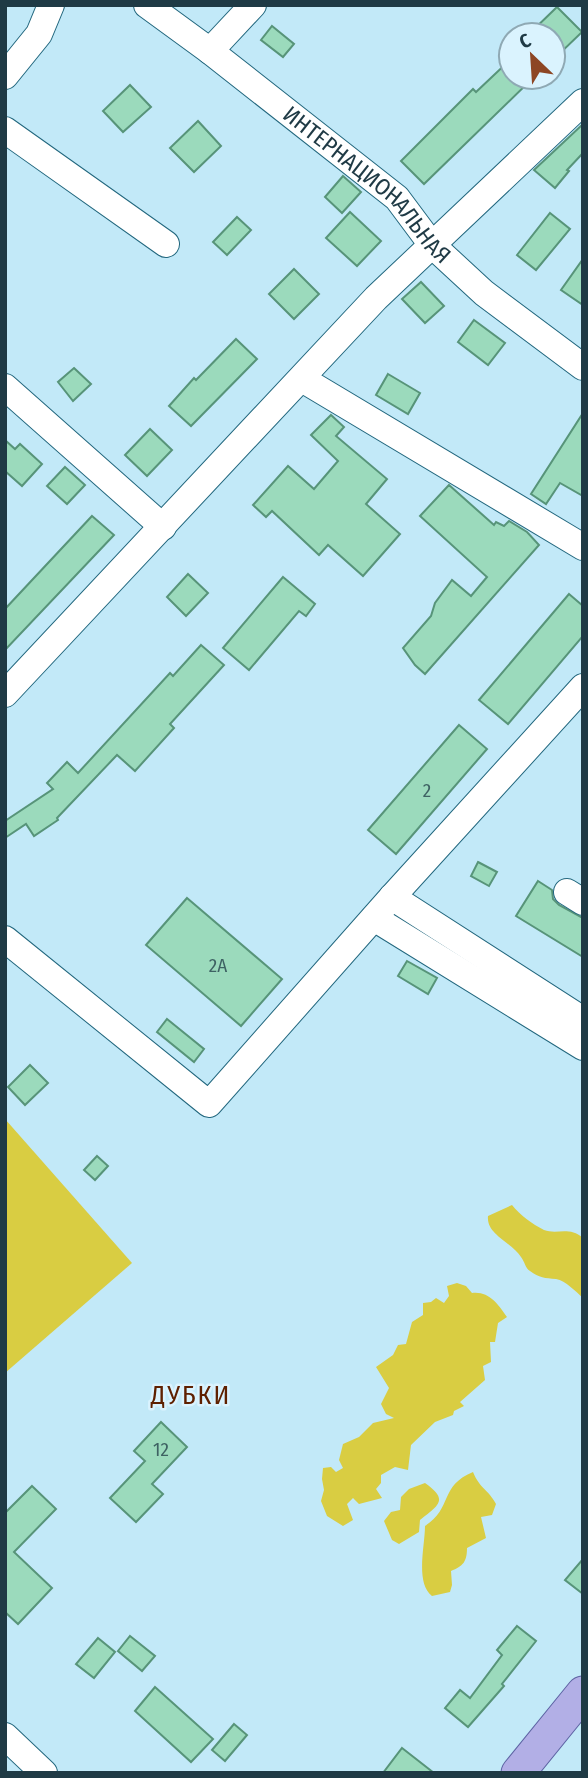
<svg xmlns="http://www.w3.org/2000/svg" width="588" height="1778" font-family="'Fira Sans Condensed',sans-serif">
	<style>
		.green { fill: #d9cd42 }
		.building { fill: #9bdabc; stroke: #579479; stroke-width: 2 }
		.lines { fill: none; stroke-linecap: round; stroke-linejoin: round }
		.minor-casing { stroke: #22677e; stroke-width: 28 }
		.major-casing { stroke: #5d63a3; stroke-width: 35 }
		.minor { stroke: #fff; stroke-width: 26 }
		.major { stroke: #b2afe6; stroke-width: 33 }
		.labels { text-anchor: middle; stroke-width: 5; stroke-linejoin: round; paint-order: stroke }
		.number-label { font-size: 19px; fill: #3e6263 }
		.street-label { font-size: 23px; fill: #1f3a45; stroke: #daf3fe }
		.quarter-label { font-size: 26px; letter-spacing: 2px; fill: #5e2000; stroke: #daf3fe }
	</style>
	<rect width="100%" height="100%" fill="#c2e9f8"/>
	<!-- green -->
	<g class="green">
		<path d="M5 1119 132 1263 5 1373Z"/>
		<path d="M512 1205C520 1215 532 1224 544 1230 557 1235 569 1226 583 1238V1298C575 1291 566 1281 556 1279 545 1278 539 1278 530 1271 525 1268 525 1262 521 1257 512 1242 486 1235 488 1216Z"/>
		<path d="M457 1283 466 1286 472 1293C489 1291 498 1304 507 1317L498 1323 495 1342H490L491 1362 483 1366 485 1380 460 1402 464 1406 454 1411 453 1415 435 1422 411 1445 408 1470 395 1467 381 1475V1483L376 1489 382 1498 359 1504 353 1498 347 1504 353 1520 343 1526 327 1516 321 1501 324 1490 322 1479 323 1468 331 1467 336 1472 343 1468 339 1460 343 1444 359 1437 373 1423 394 1418 386 1414 381 1404 389 1388 376 1367 393 1355 398 1345 406 1344 412 1322 423 1315V1303L431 1302 436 1298 444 1303 449 1296 447 1286Z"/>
		<path d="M473 1472C480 1489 488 1489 496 1504L492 1515 481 1517 486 1538 467 1548C467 1562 463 1566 451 1571L452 1585 450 1592 432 1596C415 1583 425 1546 425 1526 453 1508 439 1486 473 1472Z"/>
		<path d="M425 1483C449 1500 439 1505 420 1520L419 1532 399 1544 392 1540 384 1521 391 1512 400 1510 401 1497 409 1489Z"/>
	</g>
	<!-- building -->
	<g class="building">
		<path d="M557 7 582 32 553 60V35H528Z"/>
		<path d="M272 26 294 44 283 57 261 40Z"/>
		<path d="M511 59V77H534L424 184 401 161 473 89 476 92Z"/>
		<path d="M130 85 151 107 123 132 103 111Z"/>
		<path d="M198 121 221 146 194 172 170 148Z"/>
		<path d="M583 124V153L567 170 569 171 555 188 534 170Z"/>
		<path d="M343 176 361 192 342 213 325 197Z"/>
		<path d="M350 212 381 241 357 266 326 238Z"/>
		<path d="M550 213 570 229 536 270 517 255Z"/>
		<path d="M237 217 251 230 227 255 213 242Z"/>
		<path d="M583 259V305L561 290Z"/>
		<path d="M294 269 319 294 294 319 269 294Z"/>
		<path d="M421 282 444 306 425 323 402 299Z"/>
		<path d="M474 320 505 343 488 365 458 342Z"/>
		<path d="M236 339 257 359 191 426 169 406 194 378 196 380Z"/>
		<path d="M74 368 91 384 73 401 58 382Z"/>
		<path d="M388 374 420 393 408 414 376 395Z"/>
		<path d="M583 413V496L560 483 546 504 531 494Z"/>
		<path d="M331 415 344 427 336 436 387 479 366 504 400 534 363 576 328 545 319 555 272 511 266 517 253 505 288 466 314 489 338 461 311 435Z"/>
		<path d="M150 429 172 450 147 476 125 455Z"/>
		<path d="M5 440 15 449 20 444 42 464 22 486 5 471Z"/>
		<path d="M65 467 85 485 67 504 47 486Z"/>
		<path d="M449 485 494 525 496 522 504 526 509 521 527 532 539 545 425 674 415 665 403 648 431 616 435 603 452 580 471 596 487 577 420 516Z"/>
		<path d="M92 516 114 535 5 650V609Z"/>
		<path d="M188 574 208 593 186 616 167 597Z"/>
		<path d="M283 577 315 604 306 616 299 611 249 670 223 648Z"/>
		<path d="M569 594 583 606V636L508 724 479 700Z"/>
		<path d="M201 645 224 665 170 724 174 728 135 771 117 755 57 818 58 820 34 836 26 824 5 838V821L53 789 47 783 67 762 78 773 170 673 173 676Z"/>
		<path d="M459 725 487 749 396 854 368 830Z"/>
		<path d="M478 862 497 872 489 886 471 876Z"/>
		<path d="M538 881 552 890 553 899 559 905 583 918V957L516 916Z"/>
		<path d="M187 898 282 979 241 1026 146 945Z"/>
		<path d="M407 961 437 978 428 994 398 976Z"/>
		<path d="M167 1019 204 1049 194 1062 157 1032Z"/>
		<path d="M30 1065 48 1083 25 1105 8 1087Z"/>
		<path d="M97 1156 108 1166 95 1180 84 1170Z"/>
		<path d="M161 1422 187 1447 152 1484 163 1494 136 1522 110 1498 145 1461 134 1451Z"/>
		<path d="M32 1486 56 1509 14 1552 52 1588 18 1624 5 1612V1513Z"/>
		<path d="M583 1559V1594L565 1580Z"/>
		<path d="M517 1626 536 1641 502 1684 504 1686 468 1727 445 1708 460 1690 470 1698 502 1655 497 1650Z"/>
		<path d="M130 1636 155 1656 142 1671 118 1651Z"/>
		<path d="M98 1638 115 1652 94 1678 76 1664Z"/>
		<path d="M155 1687 213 1739 191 1762 135 1711Z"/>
		<path d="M234 1724 247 1735 225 1761 212 1750Z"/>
		<path d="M402 1748 434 1773H383Z"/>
	</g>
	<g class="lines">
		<defs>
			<g id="minor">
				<path id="s1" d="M147 5 210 51 397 198 432 245 484 293 583 367"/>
				<path d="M210 51 253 5"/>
				<path d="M5 76 39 34 51 5"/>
				<path d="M5 130 166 244"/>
				<path d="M302 379 583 547"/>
				<path d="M5 387 163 527"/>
				<path d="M5 694 376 298 583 102"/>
				<path d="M567 892 583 902"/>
				<path d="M392 897 583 1020"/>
				<path d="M374 918 583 1047"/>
				<path d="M5 939 209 1104 392 897 583 687"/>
				<path d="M5 1736 44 1773"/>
			</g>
			<path id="major" d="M518 1773 583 1693"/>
		</defs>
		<!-- minor casing -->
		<use href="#minor" class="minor-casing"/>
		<!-- major casing -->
		<use href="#major" class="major-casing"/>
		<!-- minor -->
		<use href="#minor" class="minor"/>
		<!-- major -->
		<use href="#major" class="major"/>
	</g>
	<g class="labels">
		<!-- number labels -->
		<g class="number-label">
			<text x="427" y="797">2</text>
			<text x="218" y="972">2А</text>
			<text x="161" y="1456">12</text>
		</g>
		<!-- street labels -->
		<g class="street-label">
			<text dy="8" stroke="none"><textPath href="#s1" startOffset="285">ИНТЕРНАЦИОНАЛЬНАЯ</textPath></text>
		</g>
		<!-- quarter labels -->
		<g class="quarter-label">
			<text x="191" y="1404">ДУБКИ</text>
		</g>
	</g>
	<!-- border -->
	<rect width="588" height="1778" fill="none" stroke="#1f3a45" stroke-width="14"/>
	<!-- north arrow -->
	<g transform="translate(532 56) rotate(335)"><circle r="33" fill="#daf3fe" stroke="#8fa9b4" stroke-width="2"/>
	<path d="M0-5L12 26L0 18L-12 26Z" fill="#8d4624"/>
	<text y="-10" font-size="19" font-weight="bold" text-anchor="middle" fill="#1f3a45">С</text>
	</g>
</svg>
